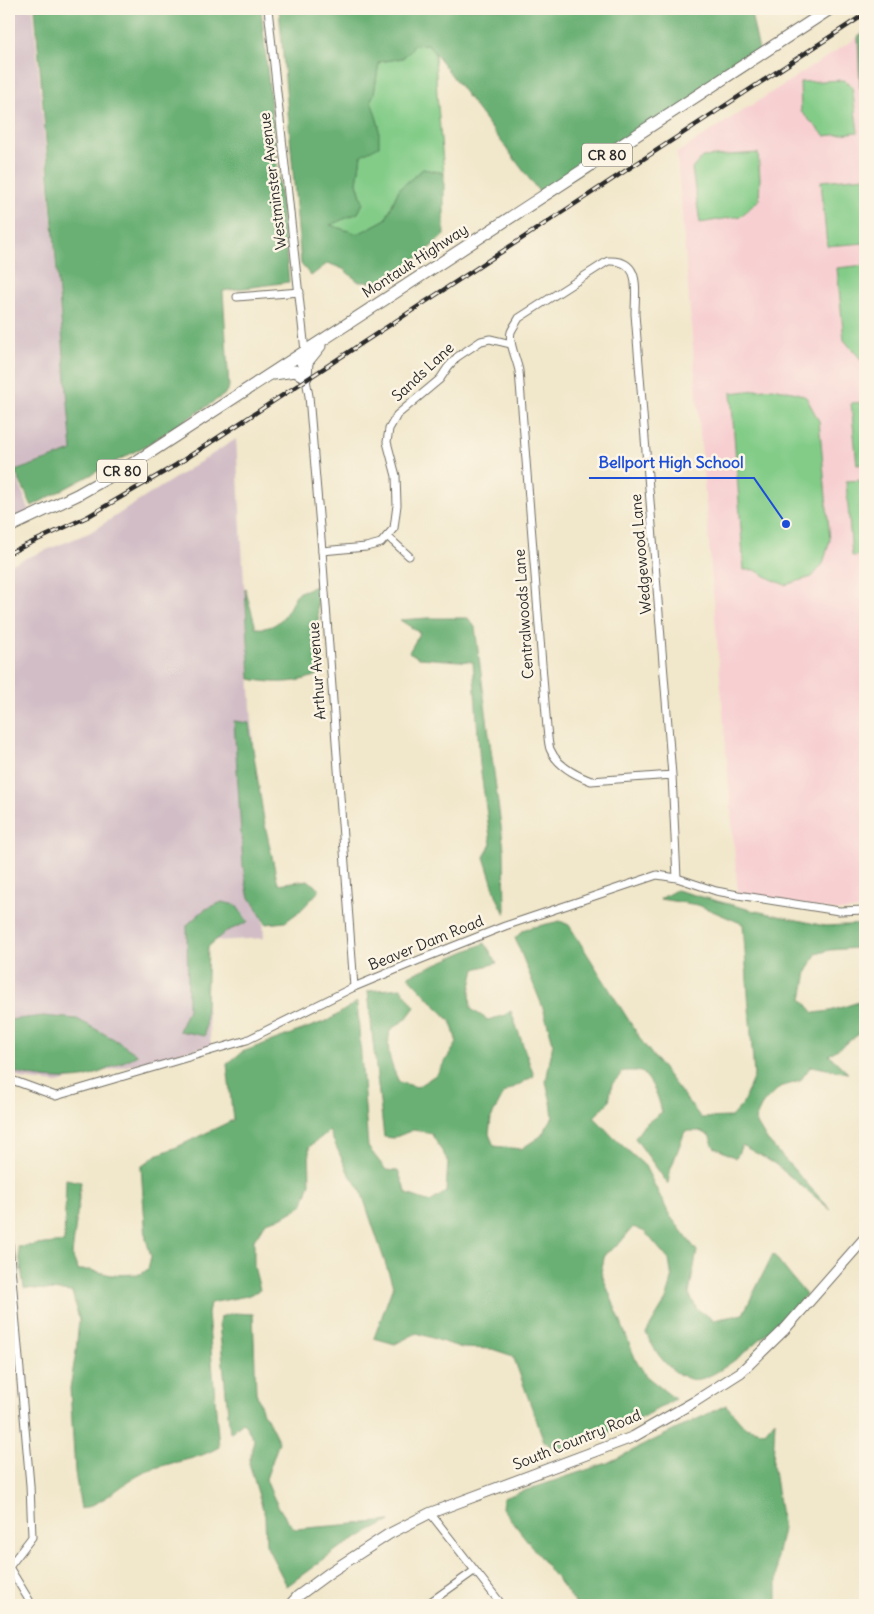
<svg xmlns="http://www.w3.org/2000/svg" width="874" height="1614" font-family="Delius,sans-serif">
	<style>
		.built { fill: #f7cfd1 }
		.industrial { fill: #d2bdc6 }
		.green { fill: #83cc88; stroke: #577c5a }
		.forest { fill: #6ab074; stroke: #4a6e50 }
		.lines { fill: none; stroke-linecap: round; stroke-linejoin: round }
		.street-casing { stroke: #706d63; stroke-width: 9 }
		.secondary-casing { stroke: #706d63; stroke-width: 12 }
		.primary-casing { stroke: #706d63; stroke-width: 13 }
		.street { stroke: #fff; stroke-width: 7 }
		.secondary { stroke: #fff; stroke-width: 10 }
		.primary { stroke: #fff; stroke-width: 11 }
		.rail-casing { stroke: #2b2b2b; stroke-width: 4.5 }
		.rail { stroke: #fcf5e5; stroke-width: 2.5; stroke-dasharray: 8; stroke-linecap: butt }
		.labels { text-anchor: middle; stroke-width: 5; stroke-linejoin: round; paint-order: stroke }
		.shield { fill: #fcf5e5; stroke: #6a6863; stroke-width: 1 }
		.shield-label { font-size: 14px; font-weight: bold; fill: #2b2b2b }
		.street-label { font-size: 15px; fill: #2b2b2b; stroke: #fcf5e5 }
		.leader { fill: none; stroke: #1d4ed8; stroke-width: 2 }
		.callout-dot { fill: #1d4ed8; stroke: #fcf5e5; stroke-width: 2 }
		.callout-label { font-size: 16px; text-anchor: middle; font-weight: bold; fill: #1d4ed8; stroke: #fcf5e5; stroke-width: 5; stroke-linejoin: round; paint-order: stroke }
	</style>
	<rect width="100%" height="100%" fill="#fcf5e5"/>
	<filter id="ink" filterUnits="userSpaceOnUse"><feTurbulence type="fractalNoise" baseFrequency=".02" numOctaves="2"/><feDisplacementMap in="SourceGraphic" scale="10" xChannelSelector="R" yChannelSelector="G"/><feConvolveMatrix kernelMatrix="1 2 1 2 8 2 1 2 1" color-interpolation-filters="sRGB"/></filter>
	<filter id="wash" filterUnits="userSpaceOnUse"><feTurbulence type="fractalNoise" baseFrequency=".0096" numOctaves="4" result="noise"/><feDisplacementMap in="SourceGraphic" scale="20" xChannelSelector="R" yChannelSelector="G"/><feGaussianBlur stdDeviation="1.12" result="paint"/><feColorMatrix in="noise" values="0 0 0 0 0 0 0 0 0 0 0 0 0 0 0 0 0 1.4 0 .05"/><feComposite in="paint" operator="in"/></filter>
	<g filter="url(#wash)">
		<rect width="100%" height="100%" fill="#f1e7cb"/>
		<!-- built -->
		<path class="built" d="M858 37 860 88 865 85V909L839 911 738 895 677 153Z"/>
		<!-- industrial -->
		<g class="industrial">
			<path d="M9 9H33L72 451 15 471 32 518 9 527Z"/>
			<path d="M236 439 264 938 200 942 211 1045 57 1083 23 1079 9 1074V565L89 533Z"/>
		</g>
		<!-- green -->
		<g class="green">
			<path d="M427 44 435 54 437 95 444 173 423 169 399 189 386 219 358 234 329 225 358 213 363 203 357 183 361 155 379 126 370 100 374 94 379 62 403 58 413 45Z"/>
			<path d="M844 80 852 86 858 132 825 136 801 112 800 82Z"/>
			<path d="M758 153 760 178 759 200 741 216 700 223 692 169 702 157Z"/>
			<path d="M865 177V243L827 246 821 181Z"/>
			<path d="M865 265V364L844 340 837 268Z"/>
			<path d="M773 388 797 393 806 397 819 421 830 540 823 564 812 577 785 585 771 579 755 570H744L731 393Z"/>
			<path d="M865 402V464L857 465 851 403Z"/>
			<path d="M865 480V555L852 556 846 481Z"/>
		</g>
		<!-- forest -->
		<g class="forest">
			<path d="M35 9H261L289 282 223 291 229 387 224 395 147 445 32 506 15 471 72 451Z"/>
			<path d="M279 9H750L760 55 543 197 428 44 413 45C407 61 394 59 379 62L374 94 371 100 379 126V146L361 155 357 183 363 203 358 213 330 225 358 234 386 219 399 189 423 169 444 173V235L424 253 382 282H359L343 269 328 263 311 276 301 264Z"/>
			<path d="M865 32V85L860 88 858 37Z"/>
			<path d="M316 586 322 672C302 684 273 684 250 679L245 588 256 628C281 630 287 612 297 593Z"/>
			<path d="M428 618H468L475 627 504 849 505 914 497 898 484 857 491 844 480 765 473 662 419 658 409 652 420 633 400 620Z"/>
			<path d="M234 721 249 723 264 820 278 884 308 880 320 890 300 911 285 922 266 924 248 894 243 866Z"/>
			<path d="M676 890 751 910 825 926 865 924V937L858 948 830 950 816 954 807 972 802 999 814 1013 830 1011 859 1002 865 993V1030L829 1055 848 1073 811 1066 800 1081 780 1087 763 1103 755 1120 767 1140 831 1210 775 1164 742 1145 736 1158 714 1147 709 1135 699 1131H685L670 1171 668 1184 635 1138 644 1125 662 1112C658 1095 653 1083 641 1071H624L612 1084 609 1102 594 1117 613 1137 645 1166 670 1216 697 1251 689 1294 697 1309 714 1320 743 1314 773 1254 806 1295C787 1314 717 1387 690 1379 668 1372 655 1352 646 1333L666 1300 672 1279 669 1260 645 1232 633 1227 619 1244 605 1254 601 1272 635 1358 646 1376 675 1399 638 1420 558 1453 544 1441 513 1356 492 1349 462 1348 417 1333 395 1344 374 1338 393 1286 361 1191 348 1172 329 1131 309 1147 310 1183 302 1206 283 1217 266 1222 254 1240V1266L260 1290 247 1296 210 1303 208 1313 219 1447C194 1462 169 1461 145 1472 122 1483 105 1503 81 1509L75 1472 70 1388 76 1352 79 1319 72 1292 24 1288 18 1247 64 1242 66 1179 81 1182 72 1255 78 1270H90L111 1275 141 1274 148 1269 151 1256 146 1239 141 1167 156 1155 177 1147 233 1120 227 1064 242 1052 329 1020 357 1002 368 1147 386 1170 398 1171 407 1194 430 1202 446 1192 448 1161 431 1133 413 1130 393 1138 384 1137 373 1042 368 991 401 988 415 1007 406 1019 390 1030C386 1051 390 1063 399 1082L417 1087 437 1074 457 1043 451 1022 408 976 485 943 497 963 475 969 470 991 471 1009 488 1020 505 1015 511 1011 534 1076 504 1093 491 1118 489 1134 494 1146 521 1149 541 1136 553 1117 551 1102 546 1082 553 1043 543 1008 515 938 525 929 560 921 569 925 643 1043 701 1118 731 1117 742 1105 754 1076 743 924 698 905 660 899Z"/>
			<path d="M222 902 236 905 248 922 225 932 208 947 205 1036 179 1031 188 1009 187 925 204 910Z"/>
			<path d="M43 1016 77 1019 114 1039 138 1055C125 1061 95 1076 83 1078 61 1081 29 1078 9 1070V1020Z"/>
			<path d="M233 1313 253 1314 256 1392 263 1413 266 1416 279 1442 266 1479C273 1498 281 1514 295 1529L390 1521 339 1548 287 1586 266 1545 265 1516 249 1463 254 1439 243 1422 230 1433 219 1324 220 1317Z"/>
			<path d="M726 1405 745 1427 765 1432 775 1420 773 1464 783 1529 777 1557V1605H577L502 1508 503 1498 607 1463Z"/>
		</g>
	</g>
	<g filter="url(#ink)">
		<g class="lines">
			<defs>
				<g id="street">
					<path d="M268 9 305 351"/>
					<path d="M237 297 300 292"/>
					<path d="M297 356 305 374 309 396 322 551 354 987"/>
					<path d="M387 536 409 556"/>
					<path d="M322 551 366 547 381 543 387 536 394 528 397 505 396 476 387 442 389 429 397 415 440 379 448 367 457 357 481 341 490 339 511 344"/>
					<path d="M672 775 591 781C575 775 557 766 550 749 548 743 548 735 547 728L519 371C517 360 508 342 511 332 513 327 517 322 519 318L608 261C642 259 635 289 635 314L672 775 677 878"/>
					<path d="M9 1079 56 1096 247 1040 354 987 419 960 505 926 657 875 677 878 716 891 738 895 839 911 865 910"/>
					<path d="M9 1244 30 1485 32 1537 9 1567"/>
					<path d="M430 1513 502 1605"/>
					<path d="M9 1567 32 1605"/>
					<path d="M426 1605 474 1571"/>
				</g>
				<path id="secondary" d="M290 1605 298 1596 332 1571 389 1534 430 1513 633 1437 694 1402 741 1372 784 1330 865 1238"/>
				<g id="primary">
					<path d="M274 374 295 371 306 377"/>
					<path d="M306 377 307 362 320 346"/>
					<path d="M9 527 77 495 137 461 830 9"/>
				</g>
			</defs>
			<!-- street casing -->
			<use href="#street" class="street-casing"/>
			<!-- secondary casing -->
			<use href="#secondary" class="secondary-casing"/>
			<!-- primary casing -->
			<use href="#primary" class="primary-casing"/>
			<!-- street -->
			<use href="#street" class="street"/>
			<!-- secondary -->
			<use href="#secondary" class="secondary"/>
			<!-- primary -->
			<use href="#primary" class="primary"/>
			<defs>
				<path id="rail" d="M9 553 87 517 176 465 865 14"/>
			</defs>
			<!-- rail casing -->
			<use href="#rail" class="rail-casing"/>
			<!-- rail -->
			<use href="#rail" class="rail"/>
		</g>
	</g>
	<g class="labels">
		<!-- shield labels -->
		<g class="shield">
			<rect x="582" y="143.5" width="50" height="23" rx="4"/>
			<rect x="97" y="459.5" width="50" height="23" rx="4"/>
		</g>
		<g class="shield-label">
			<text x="607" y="160">CR 80</text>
			<text x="122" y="476">CR 80</text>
		</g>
		<!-- street labels -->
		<g class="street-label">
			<text transform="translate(273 181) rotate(-97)" y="5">Westminster Avenue</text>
			<text transform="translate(415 261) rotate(-33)" y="5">Montauk Highway</text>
			<text transform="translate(423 372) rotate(-43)" y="5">Sands Lane</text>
			<text transform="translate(641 554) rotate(-95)" y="5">Wedgewood Lane</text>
			<text transform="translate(524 614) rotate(-94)" y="5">Centralwoods Lane</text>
			<text transform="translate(317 671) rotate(-94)" y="5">Arthur Avenue</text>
			<text transform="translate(426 943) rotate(-22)" y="5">Beaver Dam Road</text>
			<text transform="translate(577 1440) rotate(-22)" y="5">South Country Road</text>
		</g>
	</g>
	<!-- callouts -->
	<path class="leader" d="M786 524L754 478H589"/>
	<circle class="callout-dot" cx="786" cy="524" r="5"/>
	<g class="callout-label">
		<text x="671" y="468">Bellport High School</text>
	</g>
	<!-- margin -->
	<rect width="874" height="1614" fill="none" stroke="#fcf5e5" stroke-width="30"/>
</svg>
